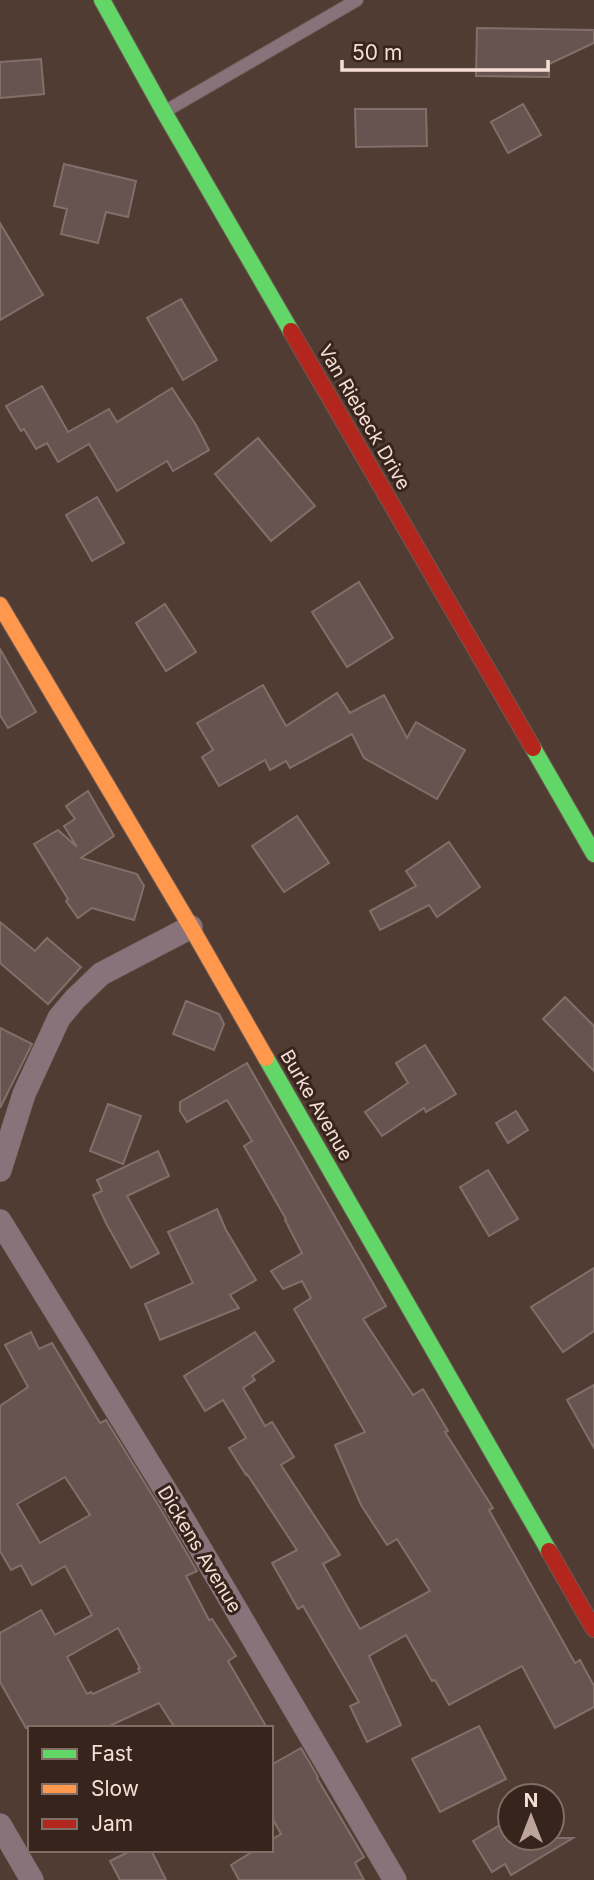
<svg xmlns="http://www.w3.org/2000/svg" width="594" height="1880" font-family="Inter,sans-serif">
	<style>
		.building { fill: #675450; stroke: #826f6a; stroke-width: 2; fill-rule: evenodd }
		.lines { fill: none; stroke-linecap: round; stroke-linejoin: round }
		.lane-casing { stroke: #6c5a53; stroke-width: 14 }
		.street-casing { stroke: #6c5a53; stroke-width: 24 }
		.fast-casing { stroke: #6c5a53; stroke-width: 18 }
		.slow-casing { stroke: #6c5a53; stroke-width: 18 }
		.jam-casing { stroke: #6c5a53; stroke-width: 18 }
		.lane { stroke: #89737b; stroke-width: 12 }
		.street { stroke: #89737b; stroke-width: 23 }
		.fast { stroke: #63d668; stroke-width: 16 }
		.slow { stroke: #ff974d; stroke-width: 16 }
		.jam { stroke: #b3261e; stroke-width: 16 }
		.labels { text-anchor: middle; stroke-width: 6; stroke-linejoin: round; paint-order: stroke }
		.street-label { font-size: 19px; fill: #f7ded4; stroke: #36241d }
	</style>
	<rect width="100%" height="100%" fill="#513c34"/>
	<!-- building -->
	<g class="building">
		<path d="M477 28 594 30V43L549 64V77L476 76Z"/>
		<path d="M41 59 44 94 0 98V62Z"/>
		<path d="M523 104 541 135 508 153 491 122Z"/>
		<path d="M355 109H426L427 146 356 147Z"/>
		<path d="M64 164 136 181 128 217 106 212 98 243 61 234 67 209 54 206Z"/>
		<path d="M0 223 43 295 0 320Z"/>
		<path d="M181 299 217 360 183 380 147 318Z"/>
		<path d="M42 386 68 432 109 409 117 422 172 388 196 425 209 450 173 471 167 461 117 491 89 444 58 462 47 443 36 449 24 429 21 431 6 406Z"/>
		<path d="M258 438 315 506 271 541 215 474Z"/>
		<path d="M97 497 124 543 92 561 66 515Z"/>
		<path d="M359 582 393 638 347 667 312 612Z"/>
		<path d="M165 604 196 652 166 671 136 623Z"/>
		<path d="M0 649 36 712 8 728 0 715Z"/>
		<path d="M263 685 286 726 337 693 350 713 384 695 407 738 416 722 465 750 437 799 364 758 352 734 290 768 286 761 270 770 265 760 219 786 202 757 213 750 197 723Z"/>
		<path d="M88 791 114 836 81 858 137 874 144 886 134 920 92 908 78 918 66 901 68 899 34 844 58 830 77 847 64 826 75 819 66 806Z"/>
		<path d="M297 816 329 863 284 892 252 846Z"/>
		<path d="M449 842 480 887 437 917 429 905 380 930 370 911 416 886 406 871Z"/>
		<path d="M0 922 35 951 47 938 81 967 48 1004 0 963Z"/>
		<path d="M565 997 594 1026V1071L543 1019Z"/>
		<path d="M186 1001 219 1014 224 1024 214 1050 173 1034Z"/>
		<path d="M0 1028 32 1044 0 1108Z"/>
		<path d="M425 1045 456 1094 426 1112 424 1108 382 1136 365 1112 408 1083 396 1063Z"/>
		<path d="M247 1063 386 1306 363 1319 413 1395 423 1389 448 1431 445 1432 493 1508 489 1510 575 1663 580 1660 594 1686V1707L555 1728 522 1666 449 1705 435 1680 432 1681 406 1635 369 1656 401 1725 367 1742 350 1706 359 1702 303 1606 298 1609 272 1563 297 1550 247 1474 246 1475 229 1448 246 1438 223 1400 205 1411 184 1376 255 1332 274 1361 252 1376 255 1380 243 1388 265 1426 272 1422 294 1457 281 1465 340 1555 323 1564 360 1629 430 1591 397 1539 387 1545 361 1505 335 1445 365 1432 294 1309 311 1298 302 1281 283 1289 271 1271 302 1253 285 1220 286 1219 244 1146 252 1141 227 1100 187 1122 180 1111V1102Z"/>
		<path d="M108 1104 141 1116 123 1164 90 1151Z"/>
		<path d="M516 1111 528 1130 508 1143 496 1123Z"/>
		<path d="M158 1151 169 1176 127 1196 159 1253 131 1268 106 1223 93 1195 102 1191 97 1180Z"/>
		<path d="M488 1170 518 1219 489 1236 460 1187Z"/>
		<path d="M217 1209 226 1230 256 1280 230 1295 239 1308 160 1340 145 1304 193 1283 168 1232Z"/>
		<path d="M594 1268V1331L563 1352 531 1307Z"/>
		<path d="M31 1332 39 1349 52 1343 100 1423 106 1420 162 1511 197 1571 186 1576 209 1620 212 1619 236 1656 228 1661 267 1728H175L159 1703 105 1728H26L0 1682V1633L41 1610 55 1635 92 1615 65 1566 32 1585 21 1565 11 1570 0 1551V1406L28 1387 5 1345ZM65 1477 90 1515 40 1543 17 1504ZM118 1628 140 1668 138 1669 140 1672 93 1694 91 1692 87 1694 67 1657Z"/>
		<path d="M594 1385V1448L567 1400Z"/>
		<path d="M479 1726 506 1779 440 1812 412 1759Z"/>
		<path d="M301 1748 318 1777 317 1778 364 1857 355 1863 364 1880H239L231 1865 255 1850H271V1840L281 1834 271 1816V1765Z"/>
		<path d="M510 1819V1838H573L511 1875 505 1864 492 1872 473 1841Z"/>
		<path d="M132 1850H151L166 1880H120L110 1861Z"/>
	</g>
	<g class="lines">
		<defs>
			<path id="lane" d="M164 112 357 0"/>
			<g id="street">
				<path d="M0 1170 24 1094 59 1018 75 999 101 974 191 927"/>
				<path d="M0 1221 174 1504 395 1880"/>
				<path d="M0 1825 32 1880"/>
			</g>
			<g id="fast">
				<path d="M102 0 164 112 291 331"/>
				<path d="M533 748 594 854"/>
				<path d="M266 1058 549 1551"/>
			</g>
			<path id="slow" d="M0 605 191 927 266 1058"/>
			<g id="jam">
				<path d="M291 331 533 748"/>
				<path d="M549 1551 594 1629"/>
			</g>
		</defs>
		<!-- lane casing -->
		<use href="#lane" class="lane-casing"/>
		<!-- street casing -->
		<use href="#street" class="street-casing"/>
		<!-- fast casing -->
		<use href="#fast" class="fast-casing"/>
		<!-- slow casing -->
		<use href="#slow" class="slow-casing"/>
		<!-- jam casing -->
		<use href="#jam" class="jam-casing"/>
		<!-- lane -->
		<use href="#lane" class="lane"/>
		<!-- street -->
		<use href="#street" class="street"/>
		<!-- fast -->
		<use href="#fast" class="fast"/>
		<!-- slow -->
		<use href="#slow" class="slow"/>
		<!-- jam -->
		<use href="#jam" class="jam"/>
	</g>
	<g class="labels">
		<!-- street labels -->
		<g class="street-label">
			<text transform="translate(365 417) rotate(60)" y="7">Van Riebeck Drive</text>
			<text transform="translate(317 1105) rotate(60)" y="7">Burke Avenue</text>
			<text transform="translate(200 1549) rotate(59)" y="7">Dickens Avenue</text>
		</g>
	</g>
	<!-- legend -->
	<rect x="28" y="1726" width="245" height="126" fill="#36241d" stroke="#836e66" stroke-width="2"/>
	<rect x="42" y="1749" width="35" height="10" fill="#63d668" stroke="#836e66" stroke-width="2"/>
	<text x="91" y="1761" font-size="21" fill="#f7ded4">Fast</text>
	<rect x="42" y="1784" width="35" height="10" fill="#ff974d" stroke="#836e66" stroke-width="2"/>
	<text x="91" y="1796" font-size="21" fill="#f7ded4">Slow</text>
	<rect x="42" y="1819" width="35" height="10" fill="#b3261e" stroke="#836e66" stroke-width="2"/>
	<text x="91" y="1831" font-size="21" fill="#f7ded4">Jam</text>
	<!-- north arrow -->
	<g transform="translate(531 1817)"><circle r="33" fill="#36241d" stroke="#836e66" stroke-width="2"/>
	<path d="M0-5L12 26L0 18L-12 26Z" fill="#bda59c"/>
	<text y="-10" font-size="19" font-weight="bold" text-anchor="middle" fill="#f7ded4">N</text>
	</g>
	<!-- scale -->
	<path d="M342 60v10h206v-10" fill="none" stroke="#f7ded4" stroke-width="3.5"/>
	<text x="352" y="60" font-size="21" fill="#f7ded4" stroke="#36241d" stroke-width="5" paint-order="stroke">50 m</text>
</svg>
